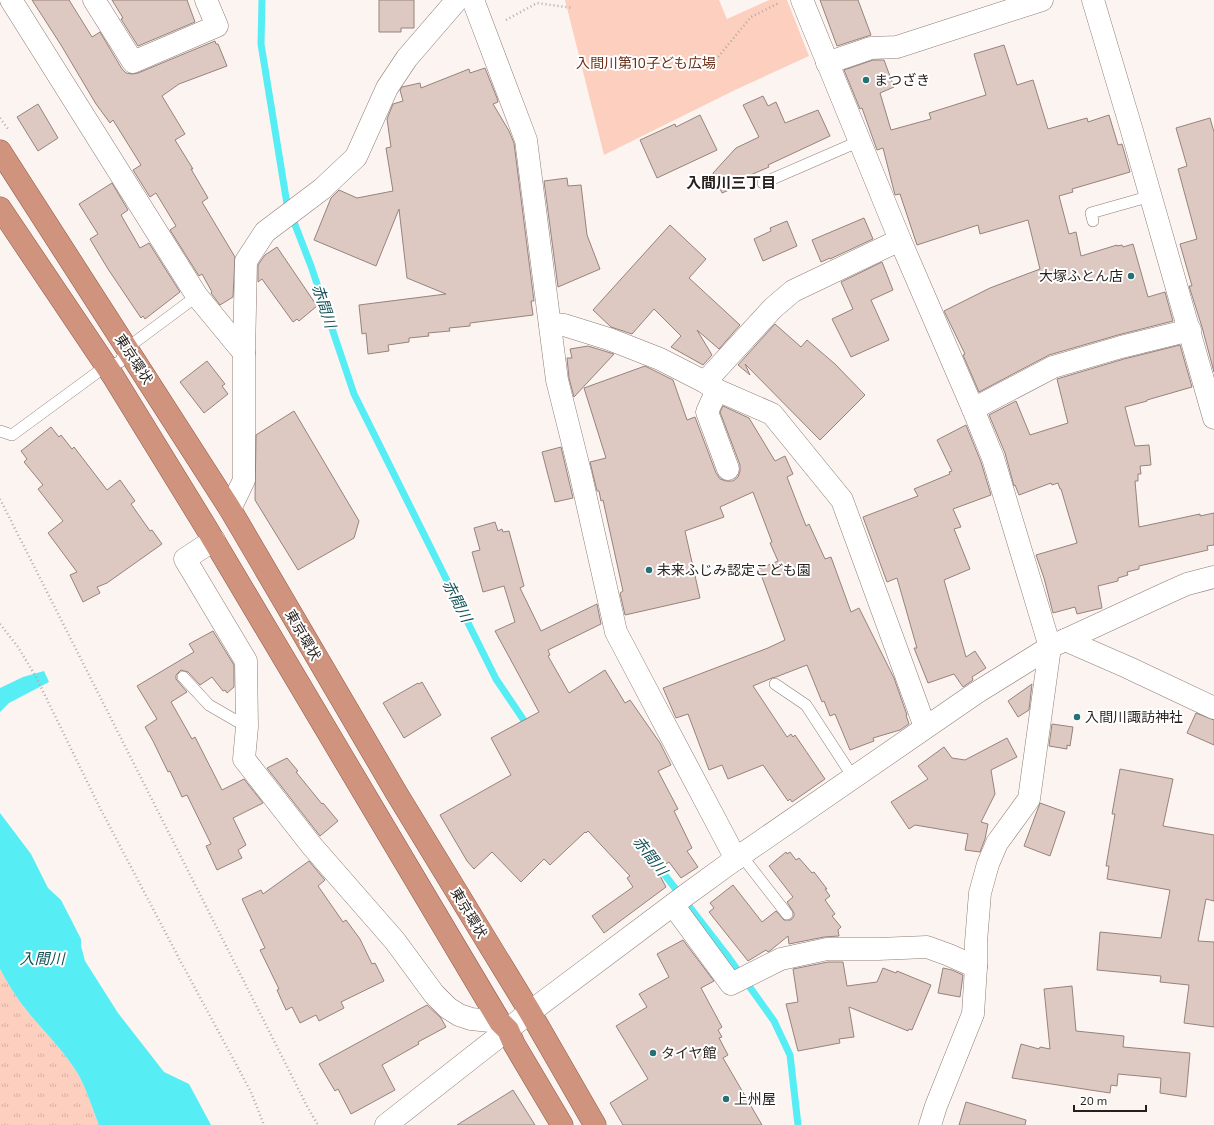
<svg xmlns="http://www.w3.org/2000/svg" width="1214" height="1125" font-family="'Exo 2','Noto Sans JP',sans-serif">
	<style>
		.grass { fill: url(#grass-tufts) }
		.park { fill: #fdcfbe }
		.water { fill: #57edf4 }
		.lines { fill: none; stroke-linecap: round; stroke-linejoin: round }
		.stream { stroke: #57edf4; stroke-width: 7 }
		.building { fill: #dec9c2; stroke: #96837c }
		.service-casing { stroke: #8f7c75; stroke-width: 12 }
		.minor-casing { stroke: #8f7c75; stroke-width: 23 }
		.tertiary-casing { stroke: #8f7c75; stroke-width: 23 }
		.trunk-casing { stroke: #8c5947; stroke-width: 23 }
		.path { stroke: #b2aaa7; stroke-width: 2.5; stroke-dasharray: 1 3; stroke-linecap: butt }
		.service { stroke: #fff; stroke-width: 11 }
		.minor { stroke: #fff; stroke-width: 22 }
		.tertiary { stroke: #fff; stroke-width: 22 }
		.trunk { stroke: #cf937e; stroke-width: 22 }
		.poi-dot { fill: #267174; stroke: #fff; stroke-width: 1.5 }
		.labels { text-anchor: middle; stroke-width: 4; stroke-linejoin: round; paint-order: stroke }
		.park-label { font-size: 14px; fill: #6b2f18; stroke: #fff }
		.poi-label { font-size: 14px; fill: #261f1c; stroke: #fff; text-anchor: start }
		.street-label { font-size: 14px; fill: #261f1c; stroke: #fff }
		.neighbourhood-label { font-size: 15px; font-weight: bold; fill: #261f1c; stroke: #fff }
		.water-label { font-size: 15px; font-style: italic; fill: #145457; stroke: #fff }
	</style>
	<defs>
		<pattern id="grass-tufts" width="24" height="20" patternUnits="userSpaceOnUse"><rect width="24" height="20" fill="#fdcfbe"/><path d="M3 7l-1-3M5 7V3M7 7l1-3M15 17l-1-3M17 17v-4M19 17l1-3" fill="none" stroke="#d9b1a3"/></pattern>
	</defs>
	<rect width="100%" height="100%" fill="#fcf4f1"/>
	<!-- grass -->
	<path class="grass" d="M0 969C8 984 17 999 28 1012 45 1033 65 1052 78 1074 87 1090 92 1108 99 1125H0Z"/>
	<!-- park -->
	<path class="park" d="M565 0H719L727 19 769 0H787L809 56 735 90 604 155Z"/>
	<!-- water -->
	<g class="water">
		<path d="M44 671 49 682 9 703 0 712V688L23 677Z"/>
		<path d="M0 813 31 854 48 888 61 900 81 939V946L85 961 118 1013 164 1072 189 1084 211 1125H99C92 1108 87 1090 78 1074 65 1052 45 1033 28 1012 17 999 8 984 0 969Z"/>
	</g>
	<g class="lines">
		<!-- stream -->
		<g class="stream">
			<path d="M262 0 261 44 287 204 311 266 354 394 496 679 529 728"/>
			<path d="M654 861 729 958 774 1021 790 1055 798 1125"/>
		</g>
	</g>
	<!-- building -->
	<g class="building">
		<path d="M32 0H69L92 37 100 32 122 69 126 73 132 74 138 73 215 41 216 44H218L227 66 179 84 162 96 185 134 175 140 193 169H191L208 198 202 202 235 257 233 297 220 305 211 293 212 292 202 274 199 276 170 230 176 226 156 193 150 197 133 170 141 165 113 120 110 123 96 104 61 45Z"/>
		<path d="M112 0H187L195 22 138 46 121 19 123 18Z"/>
		<path d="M379 0H414V28H401V32H379Z"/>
		<path d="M820 0H858L871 35 837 46Z"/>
		<path d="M1004 45 1017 85 1033 80 1048 129 1087 118 1088 122 1109 115 1118 145 1122 144 1130 172 1072 189 1073 192 1059 196 1069 234 1076 232 1081 256 1117 245V246L1122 245 1123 247 1133 244 1148 297 1165 292 1173 321 1118 335 1049 355 979 392 963 355 965 354 944 311 990 288 1040 269 1028 220 980 234 978 225 917 245 900 194 895 195 883 148 877 150 862 108 860 109 844 70 873 60H884L894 87 880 93 891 130 931 119 929 113 986 95 974 54Z"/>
		<path d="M485 68 497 98 498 102 493 104 509 131 514 143 534 301H531L533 315 470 323V326L449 328 450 331 428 333 429 336 409 338V342L388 345 389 351 368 354 366 333 362 334 359 305 446 294 407 278 399 209 376 266 314 240 331 198 339 190 357 198 393 191 386 148 391 147 387 119 393 104 403 101 400 90 402 87 420 83 421 88 469 69 470 73Z"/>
		<path d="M763 96 768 106 776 102 785 123 818 110 830 136 768 165 769 167 739 180 741 185 722 193 713 173 736 148 759 137 743 105Z"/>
		<path d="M38 104 58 138 38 151 17 117Z"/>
		<path d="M700 115 717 150 657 178 640 140 675 124 676 127Z"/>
		<path d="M1210 118 1214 132V372L1202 327 1189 286H1192L1180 244 1197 239 1178 169 1187 166 1176 128Z"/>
		<path d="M567 178 568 186 581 185 587 235 600 269 558 287 544 181Z"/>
		<path d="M112 183 128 210 121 215 140 248 149 243 180 292 145 319 143 316 141 318 108 269 90 239 98 234 79 204Z"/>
		<path d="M864 218 873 239 830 259V258L821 262 812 240Z"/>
		<path d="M787 221 797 246 763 261 754 239 771 231 770 228Z"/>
		<path d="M670 225 706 259 689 278 740 325 719 349 697 330 712 355 703 365 671 347 681 336 654 309 632 334 611 327 593 310Z"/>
		<path d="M277 247 317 306 299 321 297 319 293 322 262 279 258 282V265L265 255Z"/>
		<path d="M882 262 893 290 871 300 889 340 851 357 832 319 853 309 841 282Z"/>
		<path d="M775 324 801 347 807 340 835 364 865 395 820 440 745 364 750 375 738 365Z"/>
		<path d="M1180 345 1192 387 1147 400V401L1125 407 1135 446 1149 445 1151 465 1140 466 1141 474H1138V481H1135L1139 527 1200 514V516L1214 513V545L1207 546 1208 550 1139 566V569L1127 572 1128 575 1118 578V581L1098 586 1102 608 1077 614 1075 607 1053 613 1044 578 1036 555 1077 543 1061 489H1060L1058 483 1052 485 1051 483 1019 495 1015 485 1014 486 1005 453 989 415 1016 401 1030 435 1068 423 1057 379 1124 359Z"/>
		<path d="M588 346 614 354 574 397 569 378 567 358H572L570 349Z"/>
		<path d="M207 361 225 384 222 386 228 394 204 413 180 382Z"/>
		<path d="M645 366 673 380 687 420 695 417 716 473 720 479 726 481H733L738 477 740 471V465L720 412 723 406 749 418 775 461 785 456 793 474 787 477 806 526 809 524 825 559 831 557 851 612 859 608 894 678 907 715H906L909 724 900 730 873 738 874 741 850 750 835 714 830 716 824 701 822 702 807 665 776 677 772 678 753 686 787 737 791 734 793 737 795 735 825 779 792 802 790 799 788 801 763 765 728 779 722 765 709 770 688 714 676 718 663 688 768 648 785 640 759 569 778 561 770 543 772 542 753 492 720 507 724 517 685 531 700 598 625 615 620 593 623 591 603 500 601 501 599 491H597L590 462 606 458 584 388Z"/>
		<path d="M294 411 359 521 354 538 298 570 255 500 256 435Z"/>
		<path d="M966 425 981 462 991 495 953 509 961 527 954 529 970 569 944 580 966 657 975 651 986 668 972 677 973 680 963 687 954 674 928 683 914 648H917L897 578 887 582 863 517 918 496 914 489 950 474 949 472 952 471 937 440Z"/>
		<path d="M51 427 59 437 61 435 72 449 74 447 107 490 120 480 135 501 131 504 150 531 152 530 162 544 107 583 97 587 100 593 83 602 70 575 77 572 48 533 63 521 38 489 43 485 24 462 27 459 21 451Z"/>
		<path d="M561 447 573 498 555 502 542 452Z"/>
		<path d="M495 522 498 531 502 529 503 532 509 531 524 586 520 588 541 631 597 604 601 624 548 650 550 655 548 656 569 693 605 670 625 703 630 700 660 743 671 765 658 771 678 809 674 811 692 848 687 851 698 867 681 878 669 862 657 870 666 887 604 933 592 916 633 887 627 878 630 876 588 831 586 833 585 832 550 865 544 859 521 882 492 852 474 869 467 861 440 815 511 775 491 738 539 712 495 631 515 622 504 586 483 592 472 552 480 550 474 528Z"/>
		<path d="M213 631 234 665V687L227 693 225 690 223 691 212 677 200 685 188 672 181 670 176 675V679L187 692 171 702 192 739 195 737 222 790 244 779 263 803 233 818 246 845 238 850 242 858 217 870 206 846 211 844 187 795 182 797 170 771 168 772 153 741 145 727 157 719 137 686 194 652 189 644Z"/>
		<path d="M422 682 441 715 404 738 383 703 418 683 419 684Z"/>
		<path d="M1032 684 1029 710 1018 717 1008 701Z"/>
		<path d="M1196 713 1214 720V745L1187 733Z"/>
		<path d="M1052 724 1073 727 1070 746 1067 745V749L1049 746Z"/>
		<path d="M1007 738 1017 757 991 770 995 794 981 822 988 824 985 839 980 852 965 850 968 834 915 825 909 829 891 802 928 779 918 766 944 747 952 758 965 760Z"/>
		<path d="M287 758 298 771 296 772 322 804 323 803 338 821 320 836 267 768Z"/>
		<path d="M1120 769 1173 779 1163 826 1214 835V901L1206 899 1198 941 1214 942V1027L1184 1023 1189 985 1160 982 1161 976 1097 970 1100 932 1161 938 1170 890 1107 879 1109 866H1106L1115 814H1112Z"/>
		<path d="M1040 803 1065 812 1050 856 1024 846Z"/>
		<path d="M786 852 787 854 790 852 796 860 799 858 812 873 814 872 827 889H825L830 896 825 900 835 914 832 916 841 927 838 930 839 936 824 937 789 944 788 936 771 950 768 952 766 950 748 961 709 912 714 908 710 903 733 885 762 922 776 911 784 920H791L794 916V913L787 902 793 897 769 866Z"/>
		<path d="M309 861 325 880 318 886 343 922 346 920 360 939 372 964 375 963 384 981 341 1002 344 1008 319 1021 316 1015 300 1023 292 1007 286 1010 277 990 279 989 260 950 265 948 242 899 261 890 263 894Z"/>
		<path d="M683 940 714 981 701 988 722 1027 718 1030 722 1037 719 1038 728 1055 723 1058 762 1125H623L610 1103 648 1079 616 1026 647 1007 639 994 669 977 657 954Z"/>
		<path d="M828 962H843L847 986 877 982 883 968 896 973 897 971 931 985 912 1030 909 1029 908 1031 849 1007 854 1037 839 1039 840 1043 798 1051 786 1004 798 1002 793 969Z"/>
		<path d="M943 968 952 970 963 975 960 997 938 993Z"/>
		<path d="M1072 986 1076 1031 1124 1036 1123 1047 1190 1053 1186 1097 1160 1093 1161 1078 1118 1074 1117 1086 1111 1085 1110 1093 1012 1078 1021 1044 1039 1049 1040 1047 1050 1049 1044 989Z"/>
		<path d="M427 1005 441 1018 446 1027 418 1042 419 1044 382 1065 395 1090 351 1114 338 1089 335 1091 319 1064Z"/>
		<path d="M513 1090 535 1125H457Z"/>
		<path d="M966 1102 1026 1120 1025 1125H959Z"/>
	</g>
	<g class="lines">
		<defs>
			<g id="service">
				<path d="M763 183 860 141"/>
				<path d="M1093 221 1091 213 1151 196"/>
				<path d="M0 431 12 435 106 366 120 362 127 348 197 296"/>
				<path d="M183 677 209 705 247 727"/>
				<path d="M775 684 806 705 853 777"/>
				<path d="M741 855 787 914"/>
			</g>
			<g id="minor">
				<path d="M11 0 197 296 244 353"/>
				<path d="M94 0 133 62 217 26 206 0"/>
				<path d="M473 0 526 140 557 380 581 476 616 632 736 859"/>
				<path d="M802 0 900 240 973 409 993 458 1050 647 1029 799 997 843 988 864 980 893 976 942V967L973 1014 936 1106 930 1125"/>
				<path d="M827 63 871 48 897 47 1042 0"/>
				<path d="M550 324 564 325 609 339 660 359 705 382 717 390 772 414 842 500 925 727"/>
				<path d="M705 382 773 308 793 291 900 240"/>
				<path d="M717 390 707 412 728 469"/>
				<path d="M973 409 1053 367 1121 347 1190 330"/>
				<path d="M230 509 244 480V353L246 261 265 232 322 189 356 157 387 88 407 58 457 0"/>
				<path d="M214 540 185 559 246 661 247 727 244 759 312 846 395 941 434 994 448 1008 459 1015 471 1019 500 1022"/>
				<path d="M1065 640 1127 667 1214 708"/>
				<path d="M673 905 731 984 781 959 827 949H878L927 947 949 955 976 967"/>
				<path d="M386 1125 530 1012 686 895 741 855 976 693 1050 647 1169 592 1187 584 1214 577"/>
			</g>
			<path id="tertiary" d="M1093 0 1132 131 1214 418"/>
			<g id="trunk">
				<path d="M0 151 230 509 397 794 530 1012 595 1125"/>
				<path d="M0 208 113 376 207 529 500 1022 508 1030 514 1044 562 1125"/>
			</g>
		</defs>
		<!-- service casing -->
		<use href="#service" class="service-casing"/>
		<!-- minor casing -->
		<use href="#minor" class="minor-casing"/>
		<!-- tertiary casing -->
		<use href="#tertiary" class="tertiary-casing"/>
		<!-- trunk casing -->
		<use href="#trunk" class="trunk-casing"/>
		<!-- path -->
		<g class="path">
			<path d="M506 20 537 3 573 8"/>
			<path d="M713 63 751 17 779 3"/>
			<path d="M0 118 8 129"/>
			<path d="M0 499 308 1108 318 1125"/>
			<path d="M0 624 18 647 36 677 100 808 182 964 251 1092 264 1125"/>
		</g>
		<!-- service -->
		<use href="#service" class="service"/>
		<!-- minor -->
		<use href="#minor" class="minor"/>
		<!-- tertiary -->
		<use href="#tertiary" class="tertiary"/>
		<!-- trunk -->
		<use href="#trunk" class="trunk"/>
	</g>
	<!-- markers -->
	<g class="poi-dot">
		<circle cx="866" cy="80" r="4"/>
		<circle cx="1131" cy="276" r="4"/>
		<circle cx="649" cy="570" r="4"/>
		<circle cx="1077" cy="717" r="4"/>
		<circle cx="653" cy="1053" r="4"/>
		<circle cx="726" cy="1099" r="4"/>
	</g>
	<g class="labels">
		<!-- park labels -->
		<g class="park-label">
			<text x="646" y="68">入間川第10子ども広場</text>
		</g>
		<!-- poi labels -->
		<g class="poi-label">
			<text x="874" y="85">まつざき</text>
			<text x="1123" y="281" text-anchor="end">大塚ふとん店</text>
			<text x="657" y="575">未来ふじみ認定こども園</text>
			<text x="1085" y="722">入間川諏訪神社</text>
			<text x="661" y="1058">タイヤ館</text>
			<text x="734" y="1104">上州屋</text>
		</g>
		<!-- street labels -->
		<g class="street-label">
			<text transform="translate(134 359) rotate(57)" y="5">東京環状</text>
			<text transform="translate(303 635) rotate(60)" y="5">東京環状</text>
			<text transform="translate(469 913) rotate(59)" y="5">東京環状</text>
		</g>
		<!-- neighbourhood labels -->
		<g class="neighbourhood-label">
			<text x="731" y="188">入間川三丁目</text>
		</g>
		<!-- water labels -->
		<g class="water-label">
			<text transform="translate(324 306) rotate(72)" y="5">赤間川</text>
			<text transform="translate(457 601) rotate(63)" y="5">赤間川</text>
			<text transform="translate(650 856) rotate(52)" y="5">赤間川</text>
			<text x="42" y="964">入間川</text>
		</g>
	</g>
	<!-- scale -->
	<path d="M1074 1105v6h72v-6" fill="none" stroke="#261f1c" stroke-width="2"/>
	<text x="1080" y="1105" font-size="12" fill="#261f1c" stroke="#ffffff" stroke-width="3" paint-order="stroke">20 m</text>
</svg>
